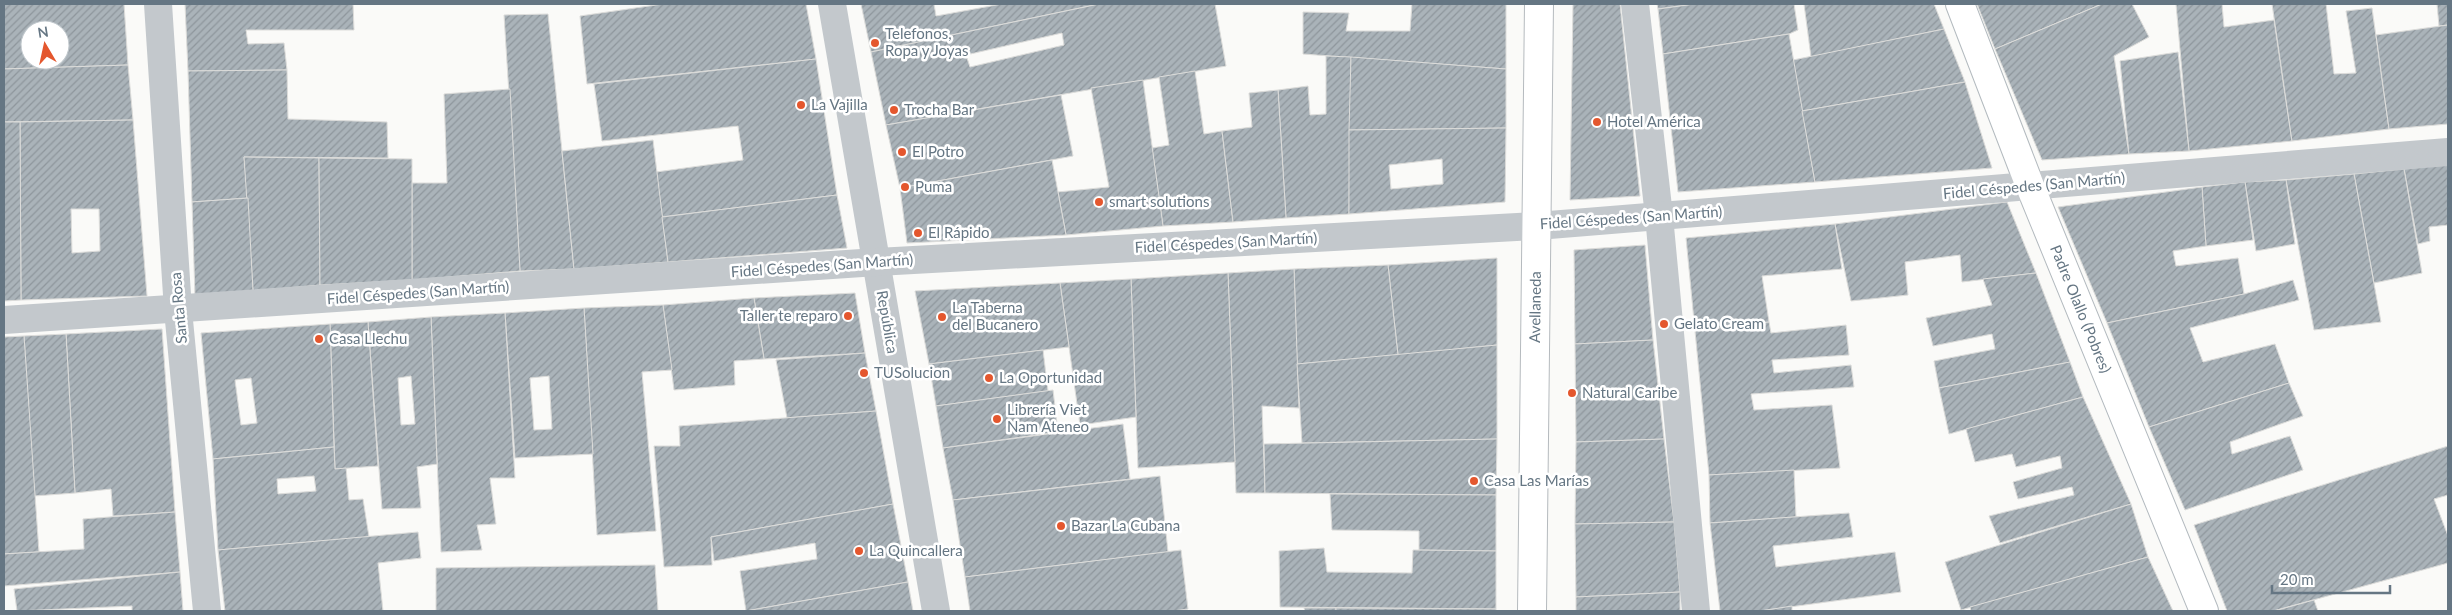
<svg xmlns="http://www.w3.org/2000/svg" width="2452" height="615" font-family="Lato,sans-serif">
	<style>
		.building { fill: url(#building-hatch); stroke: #dcdcda; fill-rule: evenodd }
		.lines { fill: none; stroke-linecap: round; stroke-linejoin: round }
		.secondary-casing { stroke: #b3babf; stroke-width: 30 }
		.primary-casing { stroke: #b5babe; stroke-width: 30 }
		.pedestrian { stroke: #c3c8cc; stroke-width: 28 }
		.minor { stroke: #c3c8cc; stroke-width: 28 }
		.tertiary { stroke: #c3c8cc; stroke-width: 28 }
		.secondary { stroke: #fff; stroke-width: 28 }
		.primary { stroke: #fff; stroke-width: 28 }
		.poi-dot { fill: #e4572e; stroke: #fff; stroke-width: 2 }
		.labels { text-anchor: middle; stroke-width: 5; stroke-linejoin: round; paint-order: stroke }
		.poi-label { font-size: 15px; fill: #657683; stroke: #fff; text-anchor: start }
		.street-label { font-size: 15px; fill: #657683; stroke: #fff }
	</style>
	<defs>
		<pattern id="building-hatch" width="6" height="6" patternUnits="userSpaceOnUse" patternTransform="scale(1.25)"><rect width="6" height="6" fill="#aab3b9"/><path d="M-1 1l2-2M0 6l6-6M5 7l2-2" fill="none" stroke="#8e969c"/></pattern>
	</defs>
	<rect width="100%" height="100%" fill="#fafaf8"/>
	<!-- building -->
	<g class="building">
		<path d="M4 4H124L128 65 4 69ZM30 30H60V60H30Z"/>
		<path d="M185 4H353L354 30H246L248 44 284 43 287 70 188 71Z"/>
		<path d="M663 4H806L816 59 587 84 580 16Z"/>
		<path d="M861 4H934L936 16 1002 4H1099L871 52Z"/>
		<path d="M1099 4H1215L1226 66 886 125 871 52ZM1062 33 1064 45 970 67 966 55Z"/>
		<path d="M1412 4H1506V69L1303 54V12L1349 13 1346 31H1410Z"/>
		<path d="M1573 4H1620L1640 196 1570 200Z"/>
		<path d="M1657 4H1695L1658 9Z"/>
		<path d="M1695 4H1794L1798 30 1789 34 1663 54 1658 9Z"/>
		<path d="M1804 4H1934L1944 29 1811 57Z"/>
		<path d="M1977 4H2102L1995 49Z"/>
		<path d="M2102 4H2132L2149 37 2114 56 2129 154 2042 160 1995 49Z"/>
		<path d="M2176 4H2222L2224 27 2274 20 2292 141 2189 151Z"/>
		<path d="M2272 4H2326L2334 74 2356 73 2346 11 2372 8 2389 129 2292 141Z"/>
		<path d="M2437 4H2448V25L2439 26Z"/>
		<path d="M548 14 574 269 520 271 504 15Z"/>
		<path d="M2448 25V124L2389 129 2376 35Z"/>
		<path d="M1944 29 1965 82 1802 111 1793 60Z"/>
		<path d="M1789 34 1815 182 1678 192 1663 54Z"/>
		<path d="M2178 52 2189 151 2129 154 2120 61Z"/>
		<path d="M1326 56 1351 57 1349 214 1286 218 1278 90 1308 86 1310 115 1326 114Z"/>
		<path d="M1351 57 1506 69V128L1349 130Z"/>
		<path d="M816 59 837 195 662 217 656 172 743 160 738 126 602 141 594 84Z"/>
		<path d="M128 65 133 120 4 122V69Z"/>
		<path d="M287 70 288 119 387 122 388 158 244 157 248 198 192 202 188 71Z"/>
		<path d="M1195 71 1204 134 1222 131 1233 222 1163 226 1152 148 1169 145 1159 77Z"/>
		<path d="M1143 80 1163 226 1066 235 1058 192 1109 187 1091 88Z"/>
		<path d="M1965 82 1992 168 1815 182 1802 111Z"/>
		<path d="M510 89 520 271 412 280V183H447L444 94Z"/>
		<path d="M1278 90 1286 218 1233 222 1222 131 1252 127 1249 93Z"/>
		<path d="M1061 95 1073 156 900 188 886 125Z"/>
		<path d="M133 120 147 296 21 300 20 122ZM71 209H99L100 251 72 253Z"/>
		<path d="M4 122H20L21 300 4 301Z"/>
		<path d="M1506 128 1505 202 1349 214V130ZM1442 159 1443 184 1391 189 1389 165Z"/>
		<path d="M653 140 668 262 574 269 562 151Z"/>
		<path d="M244 157 319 158 320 285 253 291Z"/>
		<path d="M319 158 412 159V280L320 285Z"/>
		<path d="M1052 160 1066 235 907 243 900 188Z"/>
		<path d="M2448 164V225L2429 227 2430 241 2418 244 2404 169Z"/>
		<path d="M2404 169 2422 273 2374 283 2354 174Z"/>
		<path d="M2354 174 2381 322 2314 330 2286 180Z"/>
		<path d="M2286 180 2295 244 2256 251 2245 182Z"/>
		<path d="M2245 182 2253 240 2206 246 2202 187Z"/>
		<path d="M2202 187 2206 246 2173 251 2176 266 2238 258 2244 294 2107 323 2058 207Z"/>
		<path d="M837 195 847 248 668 262 662 217Z"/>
		<path d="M248 198 253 291 195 297 192 202Z"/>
		<path d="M2007 202 2036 273 1962 282 1960 255 1905 262 1908 295 1851 301 1835 224Z"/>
		<path d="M1835 224 1842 269 1762 276 1769 322 1695 331 1686 238Z"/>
		<path d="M1645 245 1653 340 1575 344 1574 250Z"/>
		<path d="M1497 258V345L1398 355 1388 265Z"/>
		<path d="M1388 265 1398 355 1297 364 1294 269Z"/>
		<path d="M1294 269 1299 408 1262 406 1265 493H1236L1228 273Z"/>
		<path d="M1228 273 1235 462 1138 468 1131 279Z"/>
		<path d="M2036 273 2070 362 1939 388 1934 361 1995 349 1992 334 1933 346 1926 318 1992 305 1983 279Z"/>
		<path d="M1131 279 1136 417 1080 425 1060 283Z"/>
		<path d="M2293 280 2299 300 2190 328 2203 362 2275 344 2289 383 2149 427 2107 323 2244 294Z"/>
		<path d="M1060 283 1069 347 929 364 915 291Z"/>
		<path d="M855 293 865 353 764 359 754 298Z"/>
		<path d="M754 298 764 359 734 361 735 385 674 390 663 305Z"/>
		<path d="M663 305 672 370 642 372 656 531 597 535 584 308Z"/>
		<path d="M584 308 593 454 515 458 505 313ZM549 376 552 429 534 430 530 378Z"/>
		<path d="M505 313 515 478H490L496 524 477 525 482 550 441 552 431 317Z"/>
		<path d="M431 317 437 464 417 467 421 508 382 509 368 322ZM411 376 415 424 401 425 398 378Z"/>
		<path d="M368 322 378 466 335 469 330 324Z"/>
		<path d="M1769 322 1771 333 1846 325 1849 355 1772 360 1774 373 1851 365 1854 387 1751 394 1754 410 1832 405 1840 468 1709 475 1695 331Z"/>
		<path d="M330 324 334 447 213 459 201 333ZM251 378 257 423 241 425 235 380Z"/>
		<path d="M162 329 175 512 113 516 111 489 75 493 66 334Z"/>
		<path d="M66 334 75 493 34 496 24 336Z"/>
		<path d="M24 336 39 552 4 554V337Z"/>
		<path d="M1653 340 1664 439 1576 442 1575 344Z"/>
		<path d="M1497 345V439L1302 443 1297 364Z"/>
		<path d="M1043 350 1048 391 936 406 929 364Z"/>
		<path d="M865 353 876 411 787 418 776 360Z"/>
		<path d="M2070 362 2083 397 1949 434 1939 388Z"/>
		<path d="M2289 383 2303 416 2230 442 2232 454 2290 436 2303 470 2185 510 2149 427Z"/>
		<path d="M1053 390 1058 432 943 448 936 406Z"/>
		<path d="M2083 397 2131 504 2000 543 1989 516 2074 495 2072 487 2018 499 2013 482 2062 468 2060 456 2016 467 2012 454 1975 462 1966 429Z"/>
		<path d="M876 411 893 504 711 537 712 565 664 567 654 446H680L679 426Z"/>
		<path d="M1123 424 1130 479 953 500 943 448Z"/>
		<path d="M1497 439 1496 495 1265 493 1264 444Z"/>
		<path d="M1664 439 1674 522 1575 524 1576 442Z"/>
		<path d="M2448 446V495L2434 499 2448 536V563L2273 611H2227L2194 525Z"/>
		<path d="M334 447 335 469 346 468 349 500 363 499 369 537 218 550 213 459ZM314 476 316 491 278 494 277 479Z"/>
		<path d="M1794 470 1796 517 1710 523 1709 475Z"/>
		<path d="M1160 476 1168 552 965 577 953 500Z"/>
		<path d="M1330 494 1496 495V551L1419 550V531L1332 530Z"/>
		<path d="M893 504 908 582 746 611 740 571 817 559 815 543 714 561 711 537Z"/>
		<path d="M2131 504 2148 557 1961 610 1945 562Z"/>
		<path d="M175 512 180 572 4 586V554L84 549 83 519Z"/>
		<path d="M1849 513 1853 537 1773 546 1776 567 1895 552 1901 592 1760 611H1720L1710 523Z"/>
		<path d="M1674 522 1680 592 1576 597 1575 524Z"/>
		<path d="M418 532 421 558 378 563 383 611H225L218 550Z"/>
		<path d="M1324 548 1327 572 1412 573 1413 550 1496 551V609L1280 607 1279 551Z"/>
		<path d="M1181 550 1188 609 1173 611H970L965 577Z"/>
		<path d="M2148 557 2173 611H1971L1970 607Z"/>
		<path d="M655 565 658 611H436V568Z"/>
		<path d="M180 572 183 611H132V606L17 611 14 589Z"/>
		<path d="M908 582 913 611H743H746Z"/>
		<path d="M1680 592V611H1576V597Z"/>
		<path d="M2314 600 2318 611H2274Z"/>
		<path d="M1792 606V611H1760Z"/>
		<path d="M1304 608H1336V611H1305Z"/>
		<path d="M1336 608 1496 609V611H1336Z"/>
	</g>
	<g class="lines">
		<defs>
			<g id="secondary">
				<path id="s1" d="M1960 4 2030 186 2204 611"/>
			</g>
			<g id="primary">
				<path id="s2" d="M1532 611 1539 4"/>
			</g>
		</defs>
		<!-- secondary casing -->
		<use href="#secondary" class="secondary-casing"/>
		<!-- primary casing -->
		<use href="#primary" class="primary-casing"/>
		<!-- pedestrian -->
		<path class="pedestrian" d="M832 4 936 611"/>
		<!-- minor -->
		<g class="minor">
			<path d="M1635 4 1659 216 1696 611"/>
			<path d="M1537 226 2448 152"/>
			<path d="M178 310 207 611"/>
		</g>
		<!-- tertiary -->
		<g class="tertiary">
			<path d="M158 4 178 310"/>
			<path d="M4 320 877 262 1537 226"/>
		</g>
		<!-- secondary -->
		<use href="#secondary" class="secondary"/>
		<!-- primary -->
		<use href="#primary" class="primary"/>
	</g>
	<!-- markers -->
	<g class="poi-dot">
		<circle cx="875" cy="43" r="5"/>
		<circle cx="801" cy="105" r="5"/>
		<circle cx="894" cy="110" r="5"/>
		<circle cx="1597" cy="122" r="5"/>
		<circle cx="902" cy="152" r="5"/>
		<circle cx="905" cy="187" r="5"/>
		<circle cx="1099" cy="202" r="5"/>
		<circle cx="918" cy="233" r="5"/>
		<circle cx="848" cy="316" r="5"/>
		<circle cx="942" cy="317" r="5"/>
		<circle cx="1664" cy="324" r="5"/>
		<circle cx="319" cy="339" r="5"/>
		<circle cx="864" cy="373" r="5"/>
		<circle cx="989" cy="378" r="5"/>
		<circle cx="1572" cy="393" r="5"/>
		<circle cx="997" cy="419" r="5"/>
		<circle cx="1474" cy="481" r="5"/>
		<circle cx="1061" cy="526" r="5"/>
		<circle cx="859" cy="551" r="5"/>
	</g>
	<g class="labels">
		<!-- poi labels -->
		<g class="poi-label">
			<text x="885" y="39">Telefonos,<tspan x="885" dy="17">Ropa y Joyas</tspan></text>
			<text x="811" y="110">La Vajilla</text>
			<text x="904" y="115">Trocha Bar</text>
			<text x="1607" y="127">Hotel América</text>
			<text x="912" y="157">El Potro</text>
			<text x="915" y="192">Puma</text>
			<text x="1109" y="207">smart solutions</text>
			<text x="928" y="238">El Rápido</text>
			<text x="952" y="313">La Taberna<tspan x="952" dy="17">del Bucanero</tspan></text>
			<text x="838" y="321" text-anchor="end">Taller te reparo</text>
			<text x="1674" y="329">Gelato Cream</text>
			<text x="329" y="344">Casa Llechu</text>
			<text x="874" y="378">TUSolucion</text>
			<text x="999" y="383">La Oportunidad</text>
			<text x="1582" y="398">Natural Caribe</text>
			<text x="1007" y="415">Librería Viet<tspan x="1007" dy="17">Nam Ateneo</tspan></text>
			<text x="1484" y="486">Casa Las Marías</text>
			<text x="1071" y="531">Bazar La Cubana</text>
			<text x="869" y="556">La Quincallera</text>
		</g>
		<!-- street labels -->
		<g class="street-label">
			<text transform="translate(2034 186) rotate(-5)" y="5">Fidel Céspedes (San Martín)</text>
			<text transform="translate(1631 218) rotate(-4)" y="5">Fidel Céspedes (San Martín)</text>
			<text transform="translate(1226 243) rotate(-3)" y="5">Fidel Céspedes (San Martín)</text>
			<text transform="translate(822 266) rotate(-4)" y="5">Fidel Céspedes (San Martín)</text>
			<text transform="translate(418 293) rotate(-4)" y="5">Fidel Céspedes (San Martín)</text>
			<text transform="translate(179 308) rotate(-95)" y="5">Santa Rosa</text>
			<text dy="5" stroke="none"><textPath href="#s2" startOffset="304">Avellaneda</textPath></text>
			<text dy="5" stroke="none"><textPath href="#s1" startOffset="328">Padre Olallo (Pobres)</textPath></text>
			<text transform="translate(887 322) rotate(80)" y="5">República</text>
		</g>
	</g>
	<!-- border -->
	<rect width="2452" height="615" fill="none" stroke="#657683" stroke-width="10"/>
	<!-- north arrow -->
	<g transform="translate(45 45) rotate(351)"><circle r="24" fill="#ffffff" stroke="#c1c8cd"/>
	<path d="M0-4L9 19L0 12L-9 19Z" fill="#e4572e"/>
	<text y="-8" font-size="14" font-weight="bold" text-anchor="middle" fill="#657683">N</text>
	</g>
	<!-- scale -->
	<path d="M2272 585v8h118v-8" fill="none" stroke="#657683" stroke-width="2.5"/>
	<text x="2280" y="585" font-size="15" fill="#657683" stroke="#ffffff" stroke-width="4" paint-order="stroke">20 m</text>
</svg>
